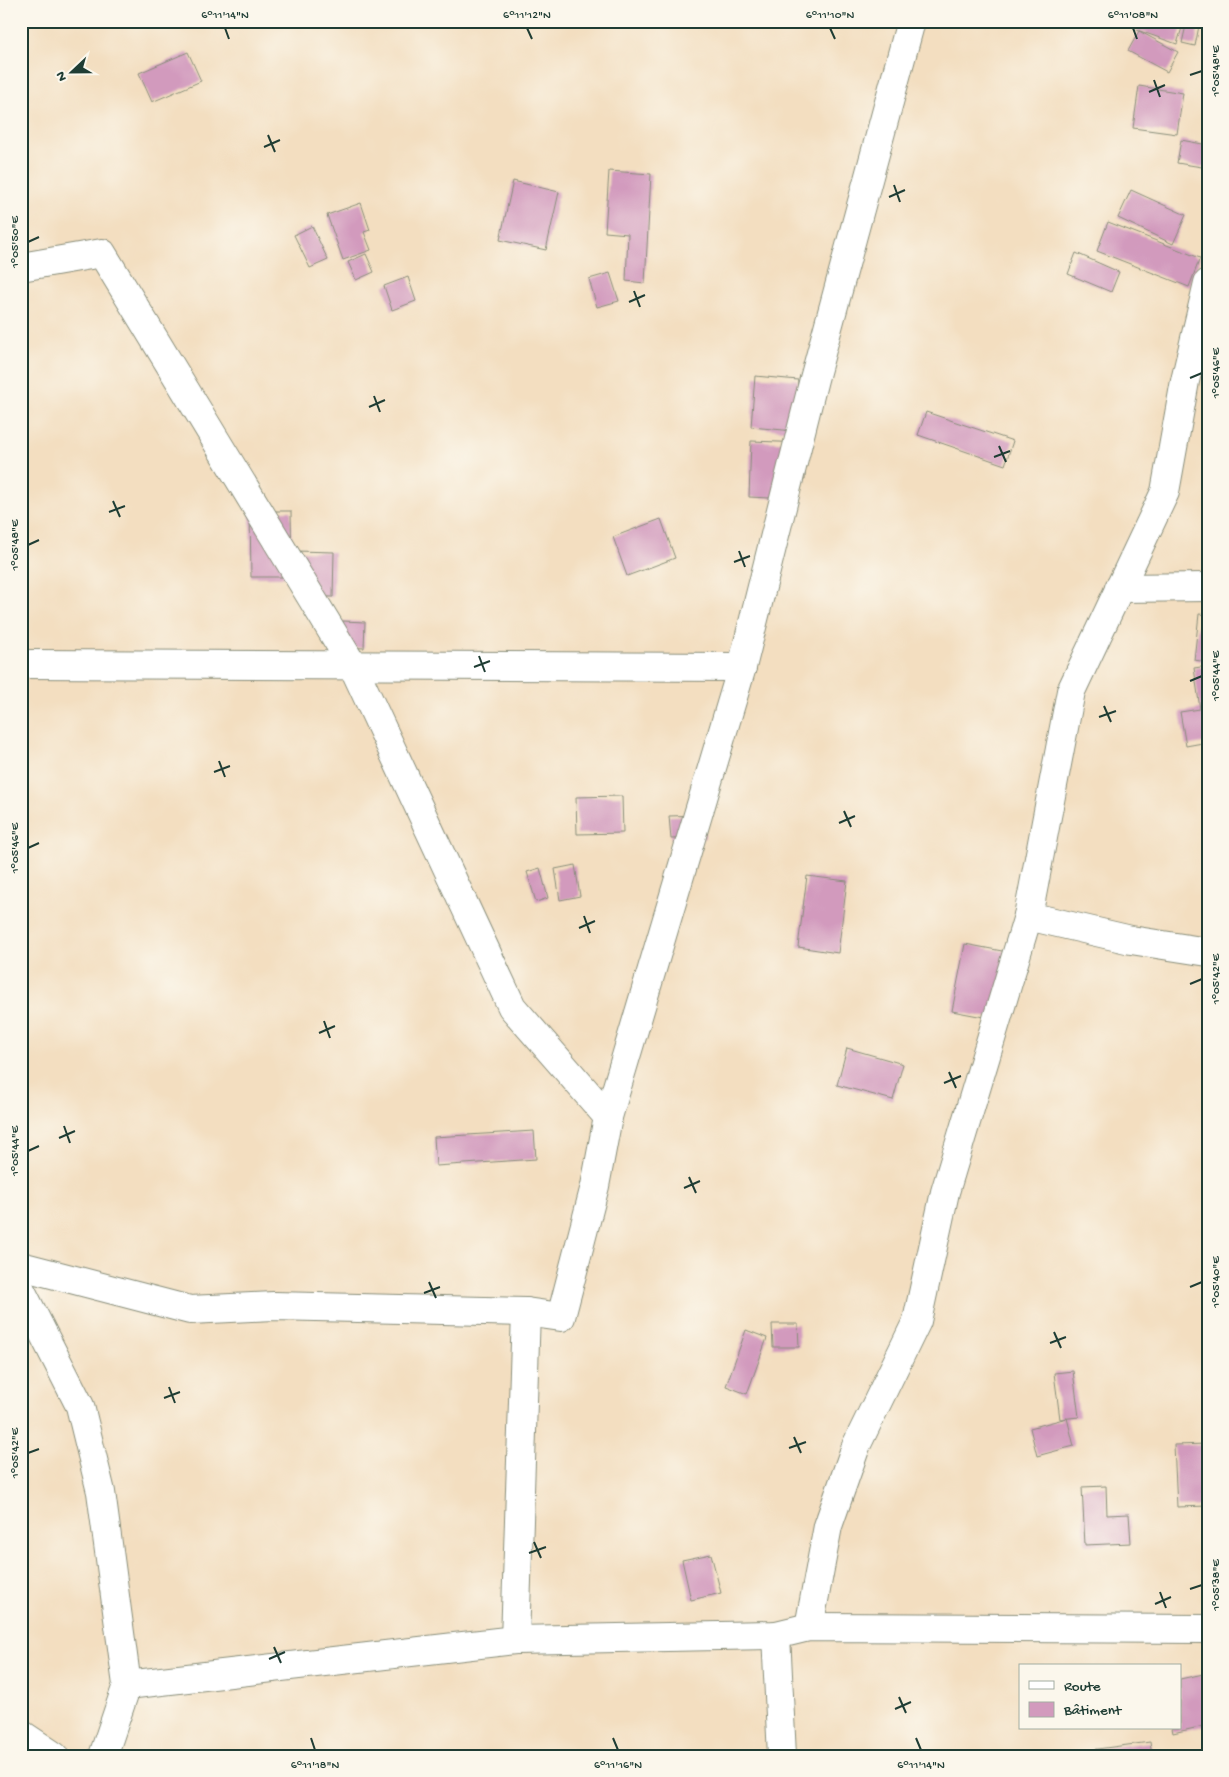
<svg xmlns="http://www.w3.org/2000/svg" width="1229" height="1777" font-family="'Gochi Hand',sans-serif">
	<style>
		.building { fill: #d29abd }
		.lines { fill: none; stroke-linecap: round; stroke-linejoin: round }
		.minor-casing { stroke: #898e7a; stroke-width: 30 }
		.minor { stroke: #fff; stroke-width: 28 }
		.ticks { fill: none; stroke: #1f3d34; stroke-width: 2 }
		.neatline { fill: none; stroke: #1f3d34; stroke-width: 2 }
		.ticks-label { font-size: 12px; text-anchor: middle; fill: #1f3d34 }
	</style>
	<rect width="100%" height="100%" fill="#fbf7ec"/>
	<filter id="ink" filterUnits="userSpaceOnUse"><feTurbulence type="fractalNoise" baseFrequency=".02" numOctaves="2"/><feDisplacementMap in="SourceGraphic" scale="10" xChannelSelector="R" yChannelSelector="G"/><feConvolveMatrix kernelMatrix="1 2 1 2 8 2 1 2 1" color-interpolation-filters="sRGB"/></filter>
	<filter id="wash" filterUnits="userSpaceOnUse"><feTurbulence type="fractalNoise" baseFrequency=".0096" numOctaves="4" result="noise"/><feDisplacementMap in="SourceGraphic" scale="20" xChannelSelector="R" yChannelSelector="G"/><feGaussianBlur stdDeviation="1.12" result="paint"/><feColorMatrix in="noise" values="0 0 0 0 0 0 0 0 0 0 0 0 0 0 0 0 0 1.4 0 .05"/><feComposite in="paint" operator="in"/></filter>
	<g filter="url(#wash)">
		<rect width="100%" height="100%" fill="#f3dec0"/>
		<g id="blocks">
			<!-- building -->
			<g class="building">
				<path d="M1136 21H1184L1177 44 1134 29Z"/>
				<path d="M1187 21H1200L1195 46 1182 43Z"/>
				<path d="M1139 31 1178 52 1167 72 1128 51Z"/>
				<path d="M188 52 201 81 152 102 139 73Z"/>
				<path d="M1139 86 1183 93 1177 134 1133 128Z"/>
				<path d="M1181 140 1208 145V168L1177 163Z"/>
				<path d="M609 171 651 174 645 283 626 281 628 234 605 232Z"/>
				<path d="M513 181 559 192 546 250 500 240Z"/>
				<path d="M1131 190 1186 215 1173 244 1118 218Z"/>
				<path d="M361 203 370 230 364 232 371 250 343 260 327 215Z"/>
				<path d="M1108 222 1200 258 1189 287 1097 251Z"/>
				<path d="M312 226 328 260 310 268 294 235Z"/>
				<path d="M1076 253 1119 272 1111 292 1068 274Z"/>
				<path d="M366 254 374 272 356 280 348 262Z"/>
				<path d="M610 273 619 301 597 307 589 279Z"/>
				<path d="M408 277 416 301 392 310 384 286Z"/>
				<path d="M755 376 798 380 794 431 751 427Z"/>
				<path d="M926 412 1013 441 1005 465 918 435Z"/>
				<path d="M751 441 806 443 805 480 792 479 791 499 749 497Z"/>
				<path d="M250 511H291L292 577H251Z"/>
				<path d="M661 519 675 558 627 576 613 537Z"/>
				<path d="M296 551 334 552 333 597 295 596Z"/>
				<path d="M1199 614 1208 615V662L1194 660Z"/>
				<path d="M343 621 365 622 364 648 342 647Z"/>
				<path d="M1208 666V742L1186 746 1180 712 1200 709 1194 668Z"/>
				<path d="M622 796 623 833 577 834 576 797Z"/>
				<path d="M704 815 705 838 671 839 669 816Z"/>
				<path d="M575 865 580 896 560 900 555 869Z"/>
				<path d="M540 868 548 898 536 902 527 872Z"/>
				<path d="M807 876 847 881 838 953 798 947Z"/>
				<path d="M965 944 1018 954 1005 1021 952 1011Z"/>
				<path d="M847 1048 903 1064 893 1100 837 1085Z"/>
				<path d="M534 1131 536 1159 436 1166 434 1137Z"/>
				<path d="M772 1324H798L799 1347H773Z"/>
				<path d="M746 1330 767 1338 747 1394 726 1386Z"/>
				<path d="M1073 1371 1079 1417 1060 1419 1054 1373Z"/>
				<path d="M1067 1418 1074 1446 1037 1456 1030 1428Z"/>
				<path d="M1208 1444V1506L1177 1507 1174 1445Z"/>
				<path d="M1106 1486 1107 1515 1129 1514 1131 1543 1085 1545 1082 1487Z"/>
				<path d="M711 1554 721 1593 691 1600 682 1560Z"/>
				<path d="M1208 1673V1725L1173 1733 1172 1728H1180V1679Z"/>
				<path d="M1150 1742 1152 1756H1091L1090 1750Z"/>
			</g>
		</g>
	</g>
	<g filter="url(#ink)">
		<use href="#blocks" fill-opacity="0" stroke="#898e7a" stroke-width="1"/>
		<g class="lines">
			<defs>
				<g id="minor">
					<path d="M21 267 102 253 353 666 512 1007 608 1117"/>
					<path d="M1119 588 1208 587"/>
					<path d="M21 664 742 667"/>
					<path d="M1028 916 1131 940 1208 952"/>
					<path d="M21 1266 190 1310 274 1306 526 1312 561 1317 595 1186 608 1117 742 667 814 379 911 21"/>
					<path d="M21 1290 80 1406 101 1492 127 1685 103 1756"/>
					<path d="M809 1627 828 1526 856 1446 917 1321 945 1192 1028 916 1071 691 1165 492 1185 381 1208 283"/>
					<path d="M776 1635 782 1756"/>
					<path d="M515 1640 526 1312"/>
					<path d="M127 1685 515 1640 776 1635 809 1627 1208 1629"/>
					<path d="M21 1734 54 1756"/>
				</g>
			</defs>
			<!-- minor casing -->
			<use href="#minor" class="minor-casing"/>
			<!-- minor -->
			<use href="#minor" class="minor"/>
		</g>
	</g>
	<!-- ticks -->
	<path class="ticks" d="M225 28 229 39M527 28 532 39M830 28 835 39M1133 28 1137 39M1190 75 1202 71M1154 80 1160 97M1149 92 1165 85M268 135 275 152M264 147 280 140M894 185 900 202M889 197 905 190M28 242 39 237M634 291 640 307M629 302 645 295M1190 378 1202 373M374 396 380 412M369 407 385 400M999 446 1006 462M994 457 1010 451M113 501 120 517M109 512 125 506M28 545 39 540M739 551 745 567M734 562 750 556M479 656 485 672M474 667 490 661M1190 681 1202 676M1104 706 1111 722M1099 717 1116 711M219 761 225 777M214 772 230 766M844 811 851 827M839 823 855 816M28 848 39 843M584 916 590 933M579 928 595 921M1190 984 1202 979M324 1021 330 1038M319 1033 335 1026M949 1072 956 1088M944 1083 961 1076M64 1126 70 1143M59 1138 75 1131M28 1151 39 1146M689 1177 696 1193M684 1188 700 1181M429 1282 436 1298M1190 1287 1202 1282M424 1293 440 1287M1054 1332 1061 1348M1050 1343 1066 1337M169 1387 175 1403M164 1398 180 1392M794 1437 801 1453M789 1448 806 1442M28 1453 39 1449M534 1542 541 1558M529 1553 546 1547M1190 1589 1202 1585M1160 1592 1166 1608M1155 1604 1171 1597M274 1647 281 1663M269 1659 285 1652M899 1697 906 1713M895 1709 911 1702M311 1738 315 1750M613 1738 618 1750M916 1738 921 1750"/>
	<!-- margin -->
	<rect width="1229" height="1777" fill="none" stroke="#fbf7ec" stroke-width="55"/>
	<!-- legend -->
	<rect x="1019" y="1664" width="162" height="65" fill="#fbf7ec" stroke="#a3ada2"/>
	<rect x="1029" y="1681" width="25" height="8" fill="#ffffff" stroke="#a3ada2"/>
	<text x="1064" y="1690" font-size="15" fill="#1f3d34">Route</text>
	<rect x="1029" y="1702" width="25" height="15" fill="#d29abd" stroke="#a3ada2"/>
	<text x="1064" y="1714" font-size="15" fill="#1f3d34">Bâtiment</text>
	<!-- north arrow -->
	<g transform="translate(72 72) rotate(248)" stroke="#fbf7ec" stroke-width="4" paint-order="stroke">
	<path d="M0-4L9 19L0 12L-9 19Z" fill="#1f3d34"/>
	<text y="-8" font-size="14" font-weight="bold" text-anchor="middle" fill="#1f3d34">N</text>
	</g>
	<rect x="28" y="28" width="1174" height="1722" class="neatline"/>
	<g class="ticks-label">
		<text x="225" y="18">6°11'14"N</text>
		<text x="527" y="18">6°11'12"N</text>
		<text x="830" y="18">6°11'10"N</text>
		<text x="1133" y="18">6°11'08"N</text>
		<text transform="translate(1215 71) rotate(-90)" y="4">1°05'48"E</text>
		<text transform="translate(14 242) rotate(-90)" y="4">1°05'50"E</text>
		<text transform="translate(1215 373) rotate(-90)" y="4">1°05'46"E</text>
		<text transform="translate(14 545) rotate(-90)" y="4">1°05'48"E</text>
		<text transform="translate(1215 676) rotate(-90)" y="4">1°05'44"E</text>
		<text transform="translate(14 848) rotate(-90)" y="4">1°05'46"E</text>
		<text transform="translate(1215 979) rotate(-90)" y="4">1°05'42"E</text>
		<text transform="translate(14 1151) rotate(-90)" y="4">1°05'44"E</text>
		<text transform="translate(1215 1282) rotate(-90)" y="4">1°05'40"E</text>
		<text transform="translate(14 1453) rotate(-90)" y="4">1°05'42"E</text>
		<text transform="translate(1215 1585) rotate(-90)" y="4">1°05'38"E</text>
		<text x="315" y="1768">6°11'18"N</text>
		<text x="618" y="1768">6°11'16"N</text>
		<text x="921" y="1768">6°11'14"N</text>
	</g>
</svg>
